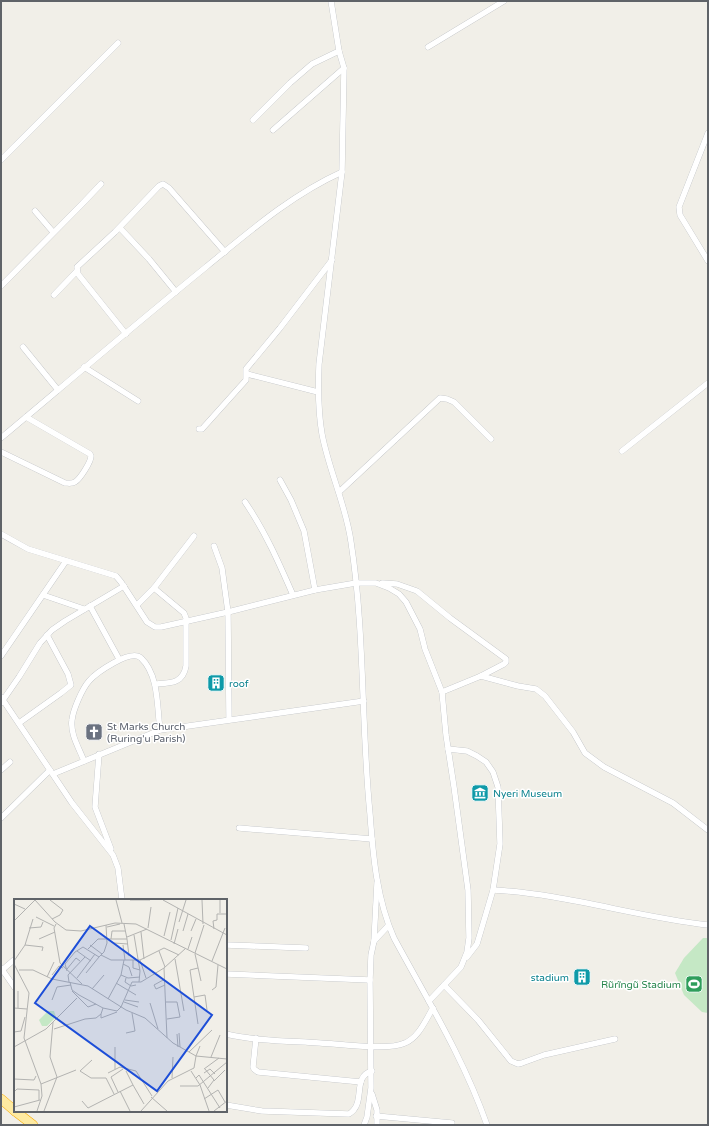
<svg xmlns="http://www.w3.org/2000/svg" width="709" height="1126" font-family="'Varela Round',sans-serif">
	<style>
		.green { fill: #c5e8c5 }
		.lines { fill: none; stroke-linecap: round; stroke-linejoin: round }
		.minor-casing { stroke: #b5b8bc; stroke-width: 6 }
		.trunk-casing { stroke: #f9ab00; stroke-width: 10 }
		.minor { stroke: #fff; stroke-width: 5.5 }
		.trunk { stroke: #feeaa1; stroke-width: 9 }
		.labels { text-anchor: middle; stroke-width: 3; stroke-linejoin: round; paint-order: stroke }
		.culture-label { font-size: 10px; fill: #0d838f; stroke: #fff; text-anchor: start }
		.worship-label { font-size: 10px; fill: #5b616d; stroke: #fff; text-anchor: start }
		.leisure-label { font-size: 10px; fill: #27864d; stroke: #fff; text-anchor: end }
		.inset-road { fill: none; stroke: #b3b3b1; stroke-width: 1 }
		.view { fill: #1d4ed8; fill-opacity: 0.15; stroke: #1d4ed8; stroke-width: 2 }
		.inset-edge { fill: none; stroke: #5f6368; stroke-width: 2 }
	</style>
	<rect width="100%" height="100%" fill="#f1efe8"/>
	<!-- green -->
	<path class="green" d="M703 938H708V1013L702 1012 684 995 675 973 684 958Z"/>
	<g class="lines">
		<defs>
			<g id="minor">
				<path d="M331 1 339 51 344 68 342 172 319 364C318 388 318 411 322 434 329 471 346 505 351 542 365 632 361 724 370 814 373 856 377 900 394 938 427 999 464 1059 487 1125"/>
				<path d="M428 47 504 1"/>
				<path d="M253 120 290 83 312 64 339 51"/>
				<path d="M273 130 344 68"/>
				<path d="M708 133 679 207 680 215 708 261"/>
				<path d="M1 160 118 43"/>
				<path d="M35 211 53 232"/>
				<path d="M120 228 149 259 176 292"/>
				<path d="M1 286 82 204 101 184"/>
				<path d="M54 295 77 271"/>
				<path d="M126 334 78 274 77 267 115 232 159 186 163 184 169 188 225 252"/>
				<path d="M23 347 58 390"/>
				<path d="M84 367 138 401"/>
				<path d="M247 374 318 392"/>
				<path d="M199 429H202L246 380V369L280 328 332 260"/>
				<path d="M1 438C69 381 137 323 206 267 249 232 291 195 342 172"/>
				<path d="M622 451 708 383"/>
				<path d="M1 452 65 483C68 483 72 484 75 482 80 479 91 462 91 456L90 454 26 417"/>
				<path d="M280 480 291 500 304 531 315 590"/>
				<path d="M339 492 440 398 447 399 454 402 491 439"/>
				<path d="M245 502C265 531 279 563 293 595"/>
				<path d="M1 534 28 549 116 576 121 582 147 622 155 627H161L228 612 315 590 356 583H376L389 588 399 594 406 602 420 629 425 649 442 692 446 735 454 787 468 890 469 938 467 952 461 967 429 1001"/>
				<path d="M214 546 222 568 228 612 229 719"/>
				<path d="M382 583 397 584 417 591 450 618 506 659V662L504 664 481 676"/>
				<path d="M154 588 184 613 186 618V666C183 684 170 683 155 684"/>
				<path d="M43 595 84 609"/>
				<path d="M137 605 154 588 194 536"/>
				<path d="M90 606 119 659"/>
				<path d="M1 656 66 561"/>
				<path d="M442 692 481 676 518 686 536 689 545 696 573 732 585 753 604 767 673 803 708 830"/>
				<path d="M1 697 72 803 113 855 118 868 122 900"/>
				<path d="M1 703 19 677 40 643 52 630 65 621 124 586"/>
				<path d="M19 723 61 693 71 685 68 674 47 635"/>
				<path d="M448 749 467 751 477 756 486 762 493 772 498 787 500 844 493 890 477 944 467 957"/>
				<path d="M99 754 95 807 111 849"/>
				<path d="M84 761C79 748 70 734 72 720 73 710 82 689 89 681 96 673 131 648 141 658 159 675 157 707 160 730"/>
				<path d="M1 770 10 762"/>
				<path d="M53 774 160 730 364 701"/>
				<path d="M1 818 50 770"/>
				<path d="M239 828 372 839"/>
				<path d="M493 890C566 894 636 917 708 925"/>
				<path d="M374 941 377 883"/>
				<path d="M226 945 306 948"/>
				<path d="M1 968 15 988"/>
				<path d="M1 971 15 959"/>
				<path d="M226 974 370 980"/>
				<path d="M444 985 478 1020 511 1061 518 1064 522 1063 544 1055 615 1039"/>
				<path d="M226 1034C256 1041 289 1041 320 1043 340 1044 388 1051 405 1043 419 1037 425 1021 433 1008"/>
				<path d="M256 1038 253 1067 254 1069 258 1072 361 1082"/>
				<path d="M372 1094 377 1110V1125"/>
				<path d="M226 1105 262 1111 349 1114C367 1103 351 1077 372 1071"/>
				<path d="M376 1116 452 1123"/>
				<path d="M364 1125 367 1117 371 1088 370 980 371 955 374 941 388 926"/>
			</g>
			<g id="trunk">
				<path d="M1 1099 15 1111"/>
				<path d="M15 1111 33 1125"/>
			</g>
		</defs>
		<!-- minor casing -->
		<use href="#minor" class="minor-casing"/>
		<!-- trunk casing -->
		<use href="#trunk" class="trunk-casing"/>
		<!-- minor -->
		<use href="#minor" class="minor"/>
		<!-- trunk -->
		<use href="#trunk" class="trunk"/>
	</g>
	<!-- icons -->
	<defs>
		<symbol id="building-square" viewBox="-11 -11 22 22"><rect x="-9" y="-9" width="18" height="18" rx="4" fill="#0f9aa8" stroke="#fff"/><path d="M-4-6H4V6H1V3H-1V6H-4ZM-2.5-4.3h1.7v1.8h-1.7ZM.8-4.3h1.7v1.8H.8ZM-2.5-1h1.7V.8h-1.7ZM.8-1h1.7V.8H.8Z" fill="#fff"/></symbol>
		<symbol id="church-square" viewBox="-11 -11 22 22"><rect x="-9" y="-9" width="18" height="18" rx="4" fill="#6b7280" stroke="#fff"/><path d="M-1.2-6h2.4v3.5h3.3v2.4h-3.3V6h-2.4V-.1h-3.3v-2.4h3.3Z" fill="#fff"/></symbol>
		<symbol id="museum-square" viewBox="-11 -11 22 22"><rect x="-9" y="-9" width="18" height="18" rx="4" fill="#0f9aa8" stroke="#fff"/><path d="M0-6L6-3V-2H-6V-3ZM-5-1h2V3h-2ZM-1-1h2V3h-2ZM3-1h2V3H3ZM-6 4H6V6H-6Z" fill="#fff"/></symbol>
		<symbol id="stadium-square" viewBox="-11 -11 22 22"><rect x="-9" y="-9" width="18" height="18" rx="4" fill="#2e9e5b" stroke="#fff"/><path d="M0-5a6.5 5 0 1 0 0 10a6.5 5 0 1 0 0-10ZM-3.5-1.8h7v3.6h-7Z" fill="#fff"/></symbol>
	</defs>
	<g fill-rule="evenodd">
		<use href="#building-square" x="206" y="673" width="20" height="20"/>
		<use href="#church-square" x="84" y="722" width="20" height="20"/>
		<use href="#museum-square" x="470" y="783" width="20" height="20"/>
		<use href="#building-square" x="572" y="967" width="20" height="20"/>
		<use href="#stadium-square" x="684" y="974" width="20" height="20"/>
	</g>
	<g class="labels">
		<!-- culture labels -->
		<g class="culture-label">
			<text x="229" y="687">roof</text>
			<text x="493" y="797">Nyeri Museum</text>
			<text x="569" y="981" text-anchor="end">stadium</text>
		</g>
		<!-- worship labels -->
		<g class="worship-label">
			<text x="107" y="730">St Marks Church<tspan x="107" dy="12">(Ruring'u Parish)</tspan></text>
		</g>
		<!-- leisure labels -->
		<g class="leisure-label">
			<text x="681" y="988">Rũrĩngũ Stadium</text>
		</g>
	</g>
	<!-- overview -->
	<g transform="translate(14 899)">
		<rect width="213" height="213" fill="#f1efe8"/>
		<path d="M34 112H40L42 118 33 127H28L25 121Z" fill="#c5e8c5"/>
		<path class="inset-road" d="M21 1 41 23 52 31 67 32 101 24 122 25 213 70M36 1 49 11 46 16 38 20M102 1 108 24M116 1H136M149 1 213 36M188 1 189 25M206 1V14M0 5 11 10M22 18 40 27M0 22 21 1M165 23 172 1M42 25 40 29 46 64 68 85M93 28 106 25M15 29 27 28 29 23M134 29 137 8M200 30 199 22 203 21V15H213M169 32 174 15M177 32 182 20M127 33 130 60M120 36 126 72 125 83M150 37 156 13M113 38 133 30M25 40 41 33M97 40 98 32H111M113 40 115 57M157 41 164 9M100 44 114 45M160 45 164 30M11 46 29 48 28 52M76 46 88 55M109 46 111 61M74 50 84 40H113L110 25M174 50 178 38M63 52 77 62M145 52 151 68M181 54 190 26M181 55 187 82M87 56 97 61H126L150 49 165 56M161 60 170 112M119 61V69L126 71M126 61 132 79M0 62 11 46 19 20M198 62 211 29M0 65 15 94 10 139 27 185 28 197 23 212M109 65 115 68 118 77M150 69 153 139M184 69 176 71 184 125M53 70 62 59 66 62M5 71H19L38 80 74 87 112 111 131 119 159 144 182 157 180 169 154 182 127 212M53 72 51 65 61 53 69 48 85 58 90 53 93 44 92 26M72 74 85 58M38 76 45 67 49 69M107 76 114 79 126 78M33 78 40 63M63 79 81 55M112 79 111 83 117 87 122 86M151 80 140 86 142 90 151 86M55 83 54 76 71 58M56 83 58 91 65 96 89 109 103 112 107 108 118 83H127L150 69 172 49M102 84 122 96M78 90 90 76M198 91 202 88 204 66M58 92 74 108 82 105M180 98 191 96 193 111M94 100 107 76 110 61M38 101 43 88 57 86M111 101 125 103M110 103 124 108M152 103H163L166 118 153 120M136 104 144 130M0 109 13 110M4 109V92M87 115V119L103 113M40 130 71 120 82 119 87 115 89 109M0 133 7 132 11 118M112 134 121 132 118 114M165 134 166 148M163 135 164 148M186 147 182 157 213 160M0 148 32 130 63 99M101 148V170M175 153 198 131M197 158 206 136M78 161 66 172 77 179H92L100 195M190 170 205 159M191 170 200 181 194 189M112 172 119 186M177 172 186 186 195 212M94 174 106 168 122 172 138 197M190 174 196 170 201 175M158 179 159 158M182 179 185 176 206 209M0 180 20 181 22 177M200 182 211 171M27 185 62 171M166 187H184L213 163M106 192 116 212M0 193 3 190 25 191V201M104 193 97 178 109 170M137 198 153 212M190 200 204 191 211 203M68 202 74 209 119 186 130 205M0 208 26 201M30 212 43 178 36 158 39 123M200 212 213 202"/>
		<path class="view" d="M76 27 198 116 143 192 21 104Z"/>
		<rect width="213" height="213" class="inset-edge"/>
	</g>
	<!-- border -->
	<rect width="709" height="1126" fill="none" stroke="#5f6368" stroke-width="4"/>
</svg>
